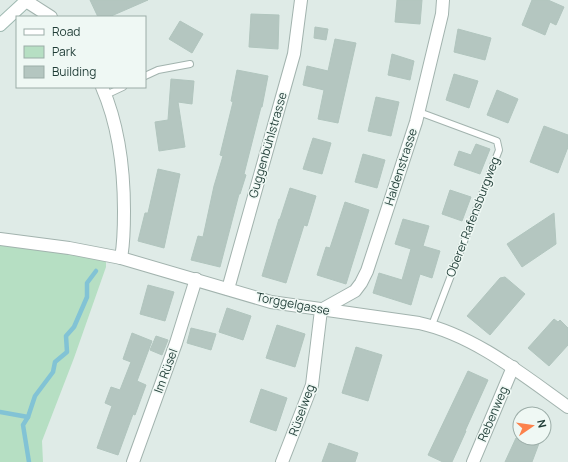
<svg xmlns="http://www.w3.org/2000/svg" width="568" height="462" font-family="Manrope,sans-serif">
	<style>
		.green { fill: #b6dfc3 }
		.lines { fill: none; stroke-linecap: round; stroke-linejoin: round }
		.stream { stroke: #82c3d5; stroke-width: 4.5 }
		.building { fill: #b4c6c0; stroke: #b1c5be }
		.lane-casing { stroke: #a2b3ae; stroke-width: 8 }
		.street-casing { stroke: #a2b3ae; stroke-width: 14 }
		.secondary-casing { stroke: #9db8b0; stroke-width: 14 }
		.lane { stroke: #fff; stroke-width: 6 }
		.street { stroke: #fff; stroke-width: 12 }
		.secondary { stroke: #fff; stroke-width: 12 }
		.labels { text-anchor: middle; stroke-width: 3; stroke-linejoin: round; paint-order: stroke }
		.street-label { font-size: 12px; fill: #1f3c36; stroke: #eff8f4 }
	</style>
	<rect width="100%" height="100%" fill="#dfebe7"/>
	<!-- green -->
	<path class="green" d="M0 244 60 250 106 260V267L74 358 42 441 43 462H0Z"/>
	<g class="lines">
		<!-- stream -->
		<g class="stream">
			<path d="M0 412 28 417 23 425 29 462"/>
			<path d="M28 417 35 396 53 372 55 362 67 352 66 336 74 327 87 297V283L96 271"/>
		</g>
	</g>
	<!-- building -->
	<g class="building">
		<path d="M90 0H148L109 17H98Z"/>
		<path d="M397 0H422L420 24 395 22Z"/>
		<path d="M532 0H548L564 7 556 25 550 22 545 35 522 25Z"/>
		<path d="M251 14 279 15 278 49 249 47Z"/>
		<path d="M180 21 203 34 192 53 169 39Z"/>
		<path d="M315 27 328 29 326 40 314 38Z"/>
		<path d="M458 29 491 38 485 60 454 52Z"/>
		<path d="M335 39 356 43 338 123 318 119 324 90 303 85 307 66 328 71Z"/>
		<path d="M392 54 414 61 410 80 388 75Z"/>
		<path d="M237 70 268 76 262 107H261L244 174 246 175 240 194H239L220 267 191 260 198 236 203 237 214 186 223 156 220 155 233 102 231 101Z"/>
		<path d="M454 74 478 81 469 108 446 100Z"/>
		<path d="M171 79 194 81 192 104 178 102 185 147 159 151 155 122 168 120Z"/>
		<path d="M497 90 518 99 508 123 487 115Z"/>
		<path d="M376 97 399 102 391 136 368 131Z"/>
		<path d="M544 126 568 135V147L558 173 530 162Z"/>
		<path d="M313 138 331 143 322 174 303 169Z"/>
		<path d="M476 144 490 149 480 174 454 165 459 151 471 155Z"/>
		<path d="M363 154 385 160 377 188 355 182Z"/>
		<path d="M158 169 180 174 164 248 138 241 145 213H148Z"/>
		<path d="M290 188 316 196 307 226 304 225 286 283 262 276 279 219H280Z"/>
		<path d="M450 190 471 197 462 221 442 214Z"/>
		<path d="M345 202 369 210 346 284 317 275 326 247 330 248Z"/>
		<path d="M554 213 556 244 522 267 507 244Z"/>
		<path d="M403 219 429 226 423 246 440 251 432 278 420 274 411 305 373 293 379 273 402 280 411 249 395 244Z"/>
		<path d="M505 277 525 294 490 335 467 316 500 278Z"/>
		<path d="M148 285 174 292 165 321 140 314Z"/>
		<path d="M227 308 251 316 243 340 219 332Z"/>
		<path d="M554 319 558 322 560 320 568 328V345L549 366 528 348Z"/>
		<path d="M277 325 305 334 295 367 266 358Z"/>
		<path d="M191 328 216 334 211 350 187 343Z"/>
		<path d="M132 333 152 341 137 381 146 385 135 415 133 414 118 455 97 448 112 406 105 403 111 387 120 390 131 362 123 359Z"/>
		<path d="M156 336 168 340 162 355 150 350Z"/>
		<path d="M356 347 382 355 368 401 342 393Z"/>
		<path d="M468 371 488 380 465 431H466L452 462H443L428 455Z"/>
		<path d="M261 389 287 398 276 431 250 422Z"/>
		<path d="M516 438H541L532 462H505Z"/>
		<path d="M329 443 358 453 355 462H322Z"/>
	</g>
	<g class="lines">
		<defs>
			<g id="lane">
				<path d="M145 76 158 70 190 64"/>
				<path d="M106 95 123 87"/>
				<path d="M419 112 497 141 499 150 432 325"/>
			</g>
			<g id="street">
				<path d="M26 1 51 17"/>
				<path d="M102 87C119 126 124 169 124 211 124 227 124 242 121 258"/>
				<path d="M0 239 69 248 121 258 271 302 419 323C474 335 523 375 568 407"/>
				<path d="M228 289 294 54 301 0"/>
				<path d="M133 462 176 343 196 279"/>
				<path d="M282 462 312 385 321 310 355 291 361 283 367 271 416 122 442 14 443 0"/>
				<path d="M473 462 513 367"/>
			</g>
			<path id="secondary" d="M0 25 27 0"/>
		</defs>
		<!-- lane casing -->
		<use href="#lane" class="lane-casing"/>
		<!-- street casing -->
		<use href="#street" class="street-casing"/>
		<!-- secondary casing -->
		<use href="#secondary" class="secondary-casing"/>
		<!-- lane -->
		<use href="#lane" class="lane"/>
		<!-- street -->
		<use href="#street" class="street"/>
		<!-- secondary -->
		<use href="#secondary" class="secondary"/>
	</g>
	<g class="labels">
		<!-- street labels -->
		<g class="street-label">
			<text transform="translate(268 145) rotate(-74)" y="4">Guggenbühlstrasse</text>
			<text transform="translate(401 167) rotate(-72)" y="4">Haldenstrasse</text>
			<text transform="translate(473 217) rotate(-69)" y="4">Oberer Rafensburgweg</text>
			<text transform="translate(293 304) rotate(11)" y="4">Torggelgasse</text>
			<text transform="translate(166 371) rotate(-70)" y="4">Im Rüsel</text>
			<text transform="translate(302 410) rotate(-70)" y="4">Rüselweg</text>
			<text transform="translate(493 414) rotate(-67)" y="4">Rebenweg</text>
		</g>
	</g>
	<!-- legend -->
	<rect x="16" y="16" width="130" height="72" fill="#eff8f4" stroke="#9cada8"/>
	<rect x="24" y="29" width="20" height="6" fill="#ffffff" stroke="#9cada8"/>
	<text x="52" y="36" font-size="12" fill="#1f3c36">Road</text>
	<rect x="24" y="46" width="20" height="12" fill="#b6dfc3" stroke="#9cada8"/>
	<text x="52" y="56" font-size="12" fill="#1f3c36">Park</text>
	<rect x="24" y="66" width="20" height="12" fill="#b4c6c0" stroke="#9cada8"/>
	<text x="52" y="76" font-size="12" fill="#1f3c36">Building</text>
	<!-- north arrow -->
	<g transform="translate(532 426) rotate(77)"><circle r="19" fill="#eff8f4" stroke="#9cada8"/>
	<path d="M0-3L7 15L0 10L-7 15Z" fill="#fc824c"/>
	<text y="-6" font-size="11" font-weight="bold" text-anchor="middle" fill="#1f3c36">N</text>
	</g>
</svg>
